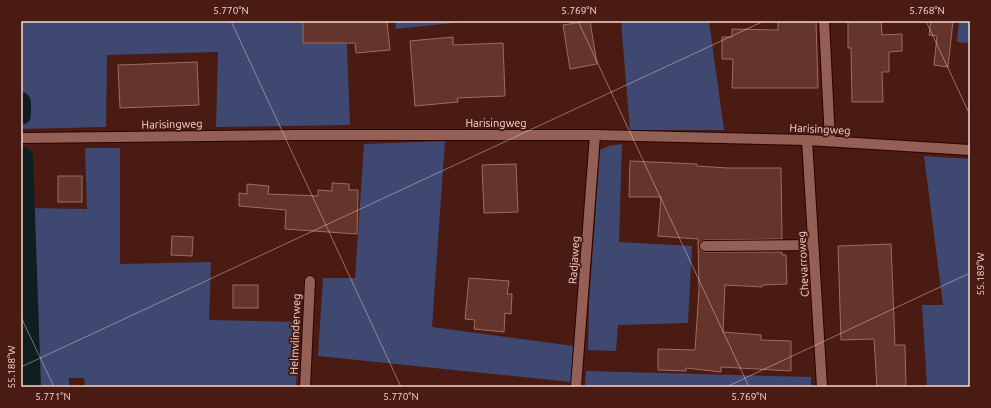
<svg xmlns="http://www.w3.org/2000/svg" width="991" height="408" font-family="Ubuntu,sans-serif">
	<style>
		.green { fill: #3e4871 }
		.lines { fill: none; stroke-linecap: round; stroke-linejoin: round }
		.canal { stroke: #0f1e21; stroke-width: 20 }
		.building { fill: #65342b; stroke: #a16b60 }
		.lane-casing { stroke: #2c0200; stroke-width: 12 }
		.street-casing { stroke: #2c0200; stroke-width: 12 }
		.lane { stroke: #945f54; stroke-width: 10 }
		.street { stroke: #945f54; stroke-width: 10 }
		.ticks { fill: none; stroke: #f6d7d0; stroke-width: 1; stroke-opacity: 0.45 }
		.labels { text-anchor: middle; stroke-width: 4; stroke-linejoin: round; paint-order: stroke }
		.street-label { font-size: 11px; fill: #f6d7d0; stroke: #491b13 }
		.neatline { fill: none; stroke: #f6d7d0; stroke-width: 1.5 }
		.ticks-label { font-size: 10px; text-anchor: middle; fill: #f6d7d0 }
	</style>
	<rect width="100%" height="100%" fill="#491b13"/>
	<!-- green -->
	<g class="green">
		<path d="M21 21H346L350 125 216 127 218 52 107 55 106 127 21 129Z"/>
		<path d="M395 21H462V22L396 29Z"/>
		<path d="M621 21H709L724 130H630Z"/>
		<path d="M959 21H970V43L957 42Z"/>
		<path d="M445 141 432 327 574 346 571 382 318 356 323 278H355L364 144Z"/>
		<path d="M622 144 619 242 692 246 688 323 618 325 616 351 588 350 589 303 600 150 609 146Z"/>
		<path d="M85 148H120V264L211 262 209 320 299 322 296 387H85L84 378H69V387H21V157H23L25 208 87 209Z"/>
		<path d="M924 156 970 159V387H927L922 305H943Z"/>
		<path d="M586 371 811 377V387H585Z"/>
	</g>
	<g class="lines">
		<!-- canal -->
		<g class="canal">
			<path d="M21 102V115"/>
			<path d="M23 157 31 387"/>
		</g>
	</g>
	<!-- building -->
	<g class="building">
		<path d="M303 21H387L390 50 356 53 355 43H303Z"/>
		<path d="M590 21 597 64 570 69 563 25Z"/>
		<path d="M778 21H816L818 88H732L733 59H722V37H732V29L778 30Z"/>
		<path d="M848 21H881L882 35 902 34V51L889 52V72H882L883 102H852L851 48H848Z"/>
		<path d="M931 21H953L948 67 934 65 937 36 929 35Z"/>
		<path d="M453 37V45L503 43 505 96 457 98 458 102 415 106 410 41Z"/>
		<path d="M197 62 199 105 120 108 118 65Z"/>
		<path d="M630 161 697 164V166L728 168H781L782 239 705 240 700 242 699 246 701 251 705 252H782V255H786L787 284 762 285V287L725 285 723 332 761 335V340L791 341V371L721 367V372L686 368V371L658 370V349L695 350 699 290 698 239 658 236 661 197H629Z"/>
		<path d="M516 164 518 212 484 213 482 165Z"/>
		<rect x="58" y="176" width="24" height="26"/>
		<path d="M332 183 349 184V190H358L357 234 285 229 286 210 239 206V193L247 194V184L269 186 268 194 318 196V190L332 191Z"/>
		<path d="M172 236 193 237 192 256 171 255Z"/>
		<path d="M891 244 895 345H905L906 387H877L874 339 841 340 838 246Z"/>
		<path d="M469 278 509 281 507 294H512L511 314 505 313 504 332 474 329 475 320 465 319Z"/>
		<rect x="233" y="285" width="25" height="23"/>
	</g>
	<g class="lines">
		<defs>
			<g id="lane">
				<path d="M705 246 813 245"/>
				<path d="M305 387 310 281"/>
			</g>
			<g id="street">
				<path d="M824 21 830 141"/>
				<path d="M21 138 296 135H595L807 140 970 150"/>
				<path d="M807 140 822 387"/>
				<path d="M576 387 595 135"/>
			</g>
		</defs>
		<!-- lane casing -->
		<use href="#lane" class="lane-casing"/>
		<!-- street casing -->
		<use href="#street" class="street-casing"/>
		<!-- lane -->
		<use href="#lane" class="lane"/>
		<!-- street -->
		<use href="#street" class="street"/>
	</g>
	<!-- ticks -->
	<path class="ticks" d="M231 21 401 387M578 21 749 387M926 21 970 115M21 317 54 387M21 367 764 21M726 387 970 273"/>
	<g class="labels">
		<!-- street labels -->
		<g class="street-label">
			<text x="496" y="127">Harisingweg</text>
			<text transform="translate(172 124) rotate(-1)" y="4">Harisingweg</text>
			<text transform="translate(820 129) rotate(3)" y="4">Harisingweg</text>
			<text transform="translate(574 260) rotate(-86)" y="4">Radjaweg</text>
			<text transform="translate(803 264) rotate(-93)" y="4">Chevarroweg</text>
			<text transform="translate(295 334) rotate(-88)" y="4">Helmvlinderweg</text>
		</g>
	</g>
	<!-- border -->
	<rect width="991" height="408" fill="none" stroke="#491b13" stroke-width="44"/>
	<rect x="22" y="22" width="947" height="364" class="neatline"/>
	<g class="ticks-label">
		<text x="231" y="14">5.770°N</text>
		<text x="579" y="14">5.769°N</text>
		<text x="927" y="14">5.768°N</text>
		<text transform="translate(980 274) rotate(-90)" y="4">55.189°W</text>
		<text transform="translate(11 367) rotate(-90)" y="4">55.188°W</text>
		<text x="53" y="400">5.771°N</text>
		<text x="401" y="400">5.770°N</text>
		<text x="749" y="400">5.769°N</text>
	</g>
</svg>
